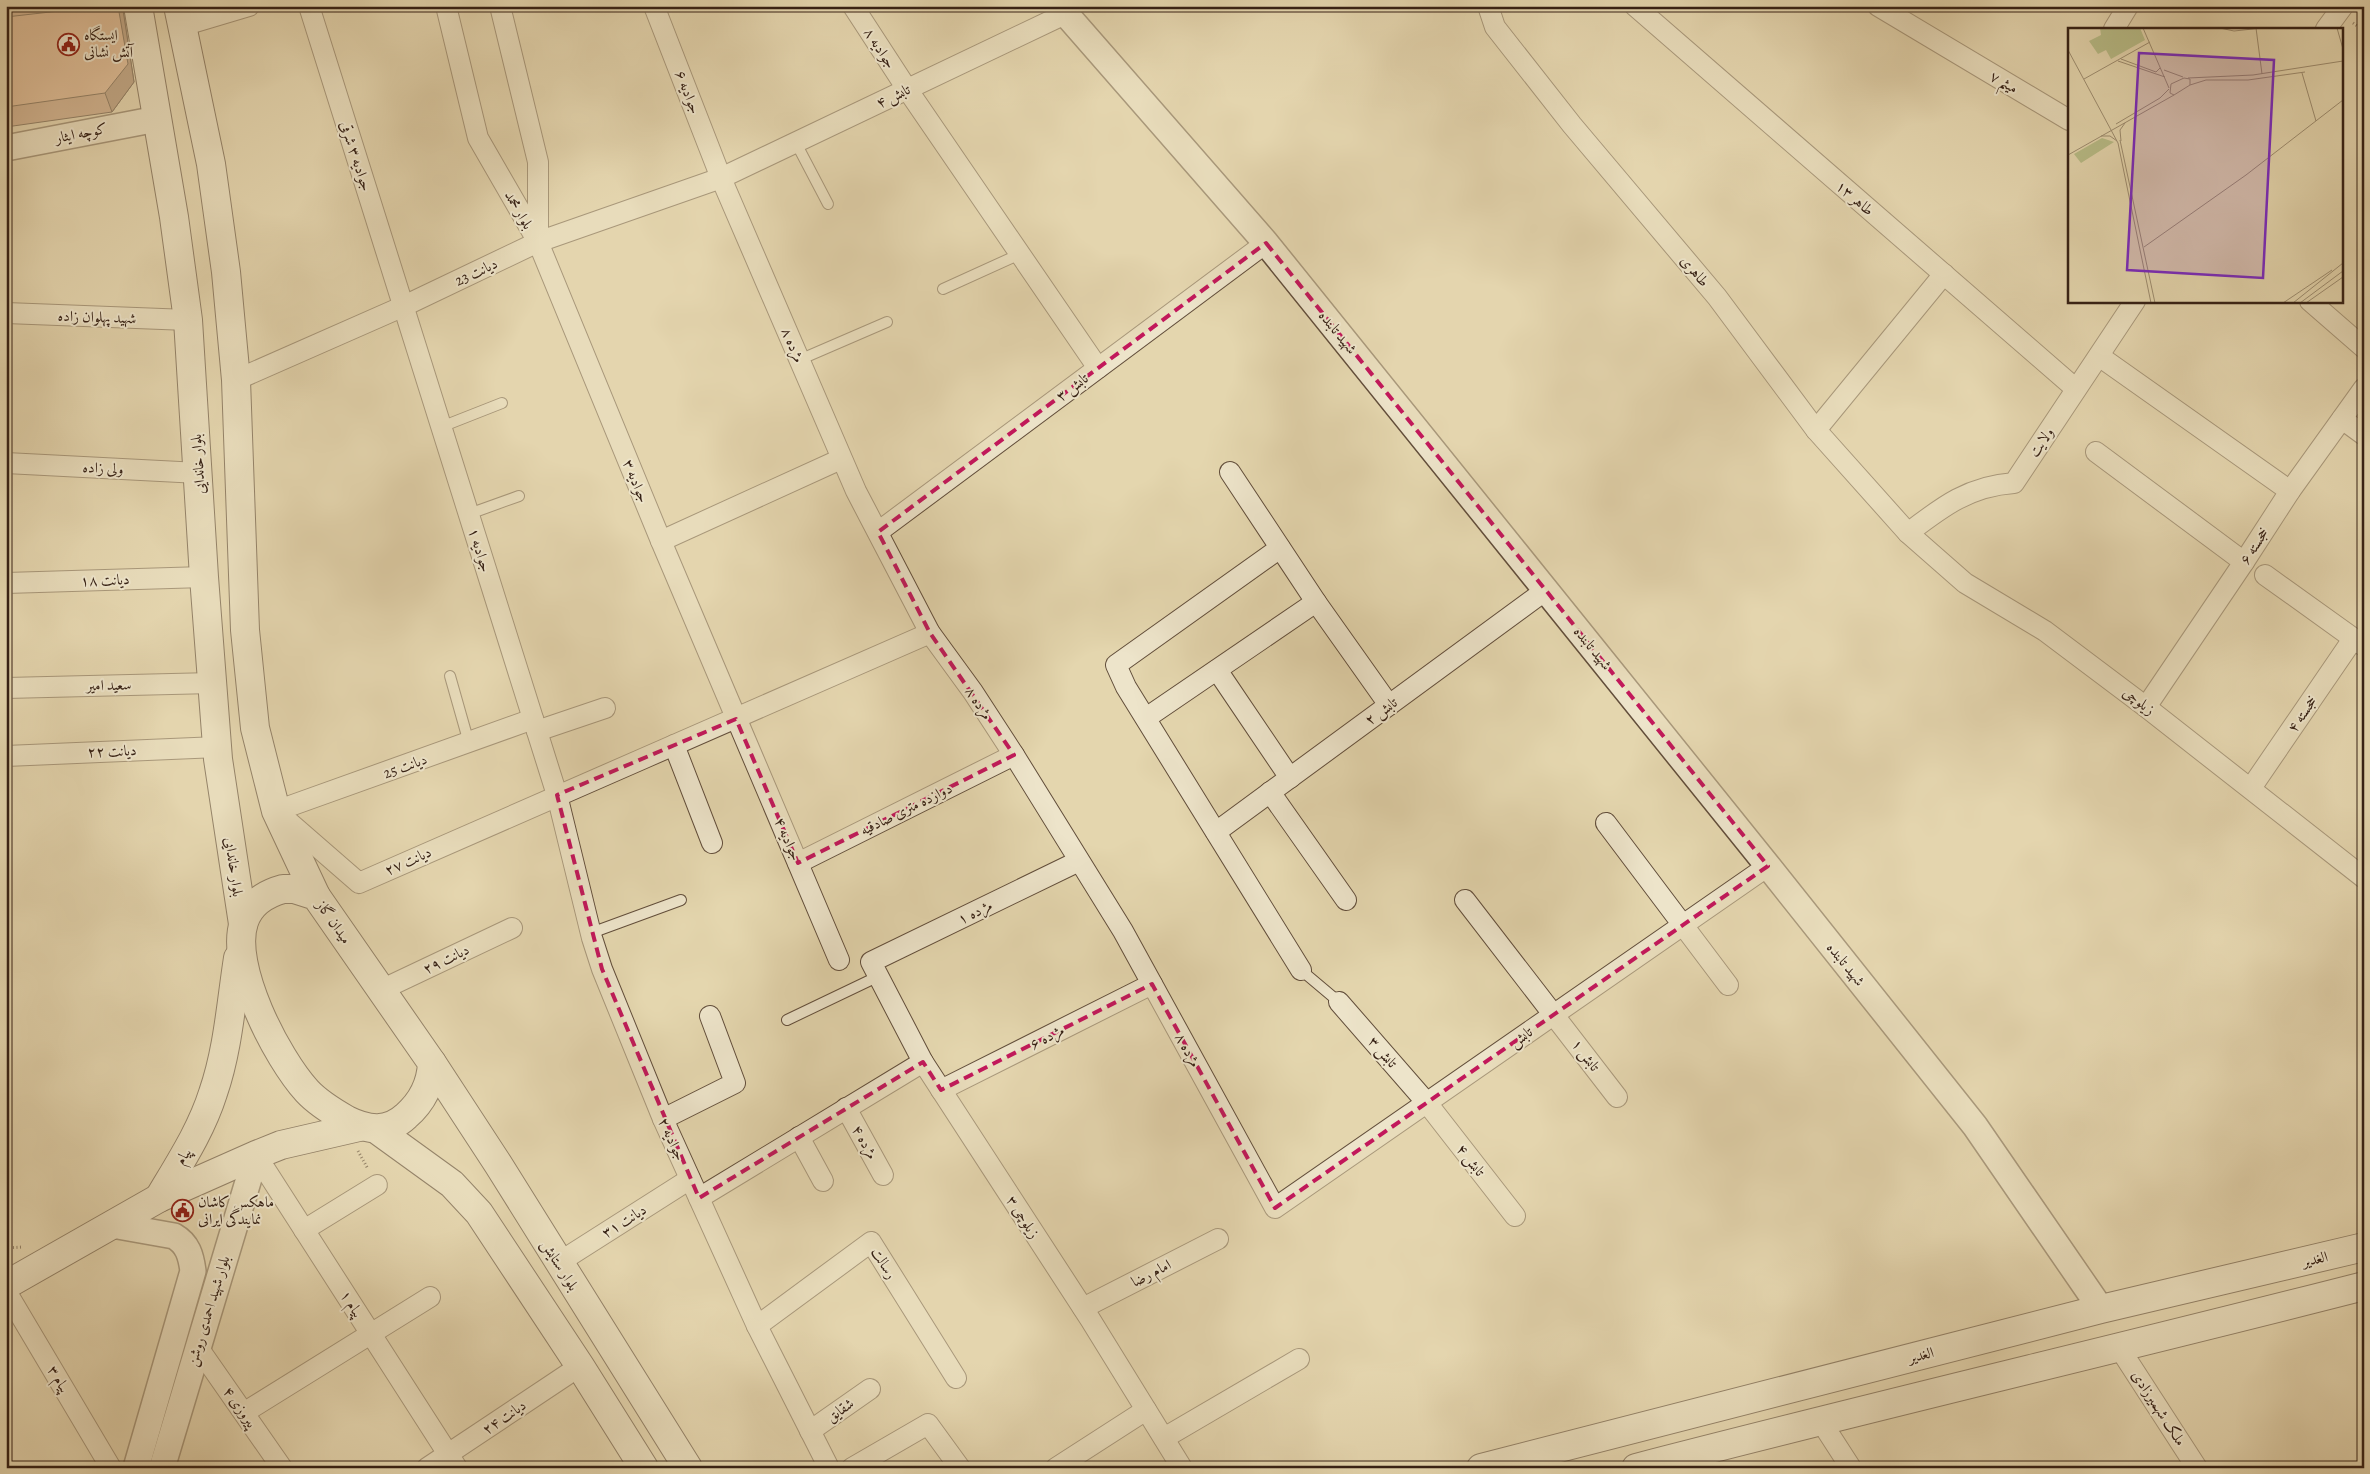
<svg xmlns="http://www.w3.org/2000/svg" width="2370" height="1474" font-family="Alegreya,Amiri,serif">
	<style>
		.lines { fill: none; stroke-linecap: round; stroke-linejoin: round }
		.service-casing { stroke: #624e3b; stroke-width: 12 }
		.minor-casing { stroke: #624e3b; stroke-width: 22 }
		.tertiary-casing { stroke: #624e3b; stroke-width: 28 }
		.secondary-casing { stroke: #362115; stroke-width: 30 }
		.path { stroke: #362115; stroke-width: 3; stroke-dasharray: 1 2.5; stroke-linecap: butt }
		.service { stroke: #ede4ca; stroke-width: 10 }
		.minor { stroke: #ede4ca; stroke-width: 20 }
		.tertiary { stroke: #ede4ca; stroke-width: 25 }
		.secondary { stroke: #ede4ca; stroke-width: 28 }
		.wall { fill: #bf9171; stroke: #362115 }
		.shaded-wall { fill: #9b765c; stroke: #362115 }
		.building { fill: #dea983; stroke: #362115 }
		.marked { fill: none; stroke: #c2185b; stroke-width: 4; stroke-dasharray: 10 6; stroke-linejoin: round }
		.labels { text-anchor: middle; stroke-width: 4; stroke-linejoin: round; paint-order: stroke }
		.poi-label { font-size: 15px; fill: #362115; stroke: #ede4ca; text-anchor: start }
		.street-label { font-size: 15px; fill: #362115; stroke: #ede4ca }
		.inset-road { fill: none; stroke: #9e8e71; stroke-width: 1 }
		.view { fill: #7b2cbf; fill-opacity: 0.15; stroke: #7b2cbf; stroke-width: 2.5 }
		.inset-edge { fill: none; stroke: #362115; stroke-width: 2.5 }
	</style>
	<rect width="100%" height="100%" fill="#e4d6ae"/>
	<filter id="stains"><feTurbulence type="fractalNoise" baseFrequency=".004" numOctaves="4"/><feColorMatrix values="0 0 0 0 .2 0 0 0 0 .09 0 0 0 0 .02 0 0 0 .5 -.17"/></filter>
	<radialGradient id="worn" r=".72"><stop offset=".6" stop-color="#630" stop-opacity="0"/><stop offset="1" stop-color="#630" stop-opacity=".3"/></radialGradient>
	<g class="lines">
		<defs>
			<g id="service">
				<path d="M796 143 828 204"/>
				<path d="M943 289 1020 254"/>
				<path d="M799 360 887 322"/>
				<path d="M441 427 502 403"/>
				<path d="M469 514 519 496"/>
				<path d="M450 676 469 743"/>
				<path d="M591 933 681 900"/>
				<path d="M1301 970 1339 1002"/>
				<path d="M787 1020 879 976"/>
			</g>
			<g id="minor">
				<path d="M309 6 557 795 592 938 602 969 663 1119 757 1326 829 1468"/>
				<path d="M446 6 478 138 538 242 661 541 839 960"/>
				<path d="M500 6 538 162V240"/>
				<path d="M654 6 721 178 856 491 930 633 973 692 1014 755 1123 931 1275 1208 1768 866"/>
				<path d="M853 6 907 89 1098 368"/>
				<path d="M1488 6 1495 27 1572 125 1717 297 1816 430 1908 533 1965 583 2045 631 2146 707 2364 878"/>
				<path d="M1635 6 2076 389"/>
				<path d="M1878 6 2069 120"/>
				<path d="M182 26 249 6"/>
				<path d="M2114 29 2128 6"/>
				<path d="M2326 29 2343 6"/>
				<path d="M2310 301 2364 348"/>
				<path d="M6 313 188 320"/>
				<path d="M2099 356 2290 491"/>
				<path d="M236 380 404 306 538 242 721 178 1065 14"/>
				<path d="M2342 419 2364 435"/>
				<path d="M1816 430 1944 274"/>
				<path d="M2096 452 2244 562"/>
				<path d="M6 463 199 473"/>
				<path d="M1230 472 1316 602 1389 705"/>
				<path d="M878 532 1266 243"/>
				<path d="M1908 533C1942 507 1969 486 2014 483L2135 301"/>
				<path d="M661 541 841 459"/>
				<path d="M1280 548 1116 665 1126 687 1301 970"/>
				<path d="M2265 575 2364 646"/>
				<path d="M6 583 204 577"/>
				<path d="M1217 670 1290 778"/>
				<path d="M6 688 213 683"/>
				<path d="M2146 707 2244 562 2290 491 2364 388"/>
				<path d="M1146 718 1316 602"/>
				<path d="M537 731 605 708"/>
				<path d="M674 745 712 843"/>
				<path d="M6 756 218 747"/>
				<path d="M2251 788 2353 639"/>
				<path d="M1270 792 1346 900"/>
				<path d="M276 811 533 719"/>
				<path d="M282 816 359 883C549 798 740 718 930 633"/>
				<path d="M1606 823 1728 985"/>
				<path d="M1216 832 1546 590"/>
				<path d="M1079 861 871 962 923 1062 1090 1319 1182 1468"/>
				<path d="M798 863 1014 755"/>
				<path d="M1465 900 1617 1097"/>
				<path d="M381 990 512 928"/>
				<path d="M1339 1002 1427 1103 1515 1216"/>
				<path d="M941 1090 1152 984"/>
				<path d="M846 1108 883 1175"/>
				<path d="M663 1119 735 1083 710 1016"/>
				<path d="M799 1137 823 1181"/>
				<path d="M256 1155 457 1468"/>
				<path d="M699 1198 923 1062"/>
				<path d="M304 1230 377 1185"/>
				<path d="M558 1263 690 1179"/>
				<path d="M6 1291 111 1468"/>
				<path d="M1083 1308 1218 1239"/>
				<path d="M757 1326 871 1242 956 1378"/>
				<path d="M197 1346 282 1468"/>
				<path d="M2120 1349 2197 1468"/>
				<path d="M245 1412 430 1297"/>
				<path d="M1820 1420 1851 1468"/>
				<path d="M810 1431 870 1389"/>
				<path d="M1164 1438 1299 1359"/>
				<path d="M427 1468 580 1366"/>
				<path d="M852 1468 928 1424 960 1468"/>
				<path d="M1056 1468 1146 1410"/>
			</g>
			<g id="tertiary">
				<path d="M1059 6 1266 243 1768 866 1975 1126 2101 1309"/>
				<path d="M6 148 157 119"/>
				<path d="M112 1225 174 1236C188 1244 191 1256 193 1271L136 1468"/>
				<path d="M162 1468 256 1155"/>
			</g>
			<g id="secondary">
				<path d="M138 6 174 217 188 320 204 577 218 759 243 924"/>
				<path d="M178 6 211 164 226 272 236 380 245 630 255 728 276 811 316 896"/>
				<path d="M283 889H294L316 896 432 1063C431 1085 422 1102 406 1116 388 1133 367 1130 347 1120 333 1112 318 1103 307 1091 277 1058 229 966 244 922 250 903 265 894 283 889Z"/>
				<path d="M432 1063 498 1164 688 1468"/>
				<path d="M376 1129 452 1184 479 1213 580 1366 644 1468"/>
				<path d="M159 1198C179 1164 201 1131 213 1093 228 1050 231 1003 238 958"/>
				<path d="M6 1285 159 1198 256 1155 281 1145 359 1127"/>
				<path d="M1481 1468 2101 1309 2364 1247"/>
				<path d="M1636 1468C1878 1405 2122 1348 2364 1286"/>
			</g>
		</defs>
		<!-- service casing -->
		<use href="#service" class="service-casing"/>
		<!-- minor casing -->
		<use href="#minor" class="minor-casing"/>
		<!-- tertiary casing -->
		<use href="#tertiary" class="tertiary-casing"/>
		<!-- secondary casing -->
		<use href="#secondary" class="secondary-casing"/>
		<!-- path -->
		<g class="path">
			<path d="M2353 23 2364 31"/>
			<path d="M358 1151 368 1169"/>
			<path d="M6 1248 23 1247"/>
		</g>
		<!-- service -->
		<use href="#service" class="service"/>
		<!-- minor -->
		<use href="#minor" class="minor"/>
		<!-- tertiary -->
		<use href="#tertiary" class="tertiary"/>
		<!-- secondary -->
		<use href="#secondary" class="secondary"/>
	</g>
	<!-- wall -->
	<path class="wall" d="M6 6H122L123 10 134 82 112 112 6 127Z"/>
	<!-- shaded-wall -->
	<path class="shaded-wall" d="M118 6H122L123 10 134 82 112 112 105 93Z"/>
	<!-- building -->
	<path class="building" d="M79 6H118L128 64 105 93 6 107V17L59 11Z"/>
	<!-- marked area -->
	<path d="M0 0H2370V1474H0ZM1266 243 1768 866 1275 1208 1152 984 941 1090 923 1062 699 1198 602 969 557 795 736 719 798 863 1014 755 930 633 878 532Z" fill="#e4d6ae" fill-opacity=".55" fill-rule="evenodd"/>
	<path class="marked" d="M1266 243 1768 866 1275 1208 1152 984 941 1090 923 1062 699 1198 602 969 557 795 736 719 798 863 1014 755 930 633 878 532Z"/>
	<!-- icons -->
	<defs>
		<symbol id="civic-ring" viewBox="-11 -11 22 22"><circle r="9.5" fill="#ede4ca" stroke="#8f2418" stroke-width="1.5"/><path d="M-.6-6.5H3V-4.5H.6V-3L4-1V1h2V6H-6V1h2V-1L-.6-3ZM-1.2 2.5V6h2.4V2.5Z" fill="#8f2418"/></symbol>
	</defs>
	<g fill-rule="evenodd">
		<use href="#civic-ring" x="56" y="32" width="25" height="25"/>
		<use href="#civic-ring" x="170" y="1198" width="25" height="25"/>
	</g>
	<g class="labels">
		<!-- poi labels -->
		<g class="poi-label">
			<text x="84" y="40">ایستگاه<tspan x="84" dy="17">آتش نشانی</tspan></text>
			<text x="198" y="1207">ماهکس کاشان<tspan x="198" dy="17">نمایندگی ایرانی</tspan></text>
		</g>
		<!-- street labels -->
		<g class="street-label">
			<text transform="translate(880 48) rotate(57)" y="5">جوادیه ۸</text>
			<text transform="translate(2004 82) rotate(30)" y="5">میثم ۷</text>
			<text transform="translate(688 92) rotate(69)" y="5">جوادیه ۶</text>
			<text transform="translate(893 96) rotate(-26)" y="5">تابش ۴</text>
			<text transform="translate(81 133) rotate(-11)" y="5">کوچه ایثار</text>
			<text transform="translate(356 156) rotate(72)" y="5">جوادیه ۳ شرقی</text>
			<text transform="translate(1855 198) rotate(41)" y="5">طاهر ۱۳</text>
			<text transform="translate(519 210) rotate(60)" y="5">بلوار محمد</text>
			<text transform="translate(1695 271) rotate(50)" y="5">طاهری</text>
			<text transform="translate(476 272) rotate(-25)" y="5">دیانت 23</text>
			<text transform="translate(97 317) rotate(2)" y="5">شهید پهلوان زاده</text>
			<text transform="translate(1338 332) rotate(51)" y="5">شهید تابنده</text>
			<text transform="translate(793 345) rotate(67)" y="5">مژده ۸</text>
			<text transform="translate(1072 387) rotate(-37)" y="5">تابش ۳</text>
			<text transform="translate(2041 442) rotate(-56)" y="5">ولایت</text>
			<text transform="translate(198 464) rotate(-94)" y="5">بلوار خاندایی</text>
			<text transform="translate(103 468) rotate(3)" y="5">ولی زاده</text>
			<text transform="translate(636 481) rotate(68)" y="5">جوادیه ۳</text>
			<text transform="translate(2254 546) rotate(-57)" y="5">خجسته ۶</text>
			<text transform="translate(480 550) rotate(73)" y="5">جوادیه ۱</text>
			<text transform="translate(105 580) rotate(-2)" y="5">دیانت ۱۸</text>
			<text transform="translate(1593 648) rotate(51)" y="5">شهید تابنده</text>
			<text transform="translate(109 685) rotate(-1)" y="5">سعید امیر</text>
			<text transform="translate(2139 701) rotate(37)" y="5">زیلوچی</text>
			<text transform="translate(979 703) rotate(56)" y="5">مژده ۸</text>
			<text transform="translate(1381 711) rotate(-36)" y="5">تابش ۲</text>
			<text transform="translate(2302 714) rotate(-56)" y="5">خجسته ۴</text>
			<text transform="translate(112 751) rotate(-2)" y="5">دیانت ۲۲</text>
			<text transform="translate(405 766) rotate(-20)" y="5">دیانت 25</text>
			<text transform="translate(906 809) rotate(-26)" y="5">دوازده متری صادقیه</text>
			<text transform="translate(788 839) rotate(67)" y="5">جوادیه ۴</text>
			<text transform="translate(408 861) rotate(-24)" y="5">دیانت ۲۷</text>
			<text transform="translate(234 867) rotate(82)" y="5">بلوار خاندایی</text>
			<text transform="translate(975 912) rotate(-26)" y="5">مژده ۱</text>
			<text transform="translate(334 922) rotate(55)" y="5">میدان گاز</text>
			<text transform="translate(446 959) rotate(-26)" y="5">دیانت ۲۹</text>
			<text transform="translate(1846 964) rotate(51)" y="5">شهید تابنده</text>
			<text transform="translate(1047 1037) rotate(-27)" y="5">مژده ۶</text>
			<text transform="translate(1521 1037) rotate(-35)" y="5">تابش</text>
			<text transform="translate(1188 1050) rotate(61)" y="5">مژده ۸</text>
			<text transform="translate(1383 1052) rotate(49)" y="5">تابش ۳</text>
			<text transform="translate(1586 1055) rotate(53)" y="5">تابش ۱</text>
			<text transform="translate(672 1139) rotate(66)" y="5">جوادیه ۲</text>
			<text transform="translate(865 1142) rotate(61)" y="5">مژده ۴</text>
			<text transform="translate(183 1156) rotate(-60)" y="5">پیام</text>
			<text transform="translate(1471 1160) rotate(52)" y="5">تابش ۴</text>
			<text transform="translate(1023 1217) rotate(57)" y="5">زیلوچی ۳</text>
			<text transform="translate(624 1221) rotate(-32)" y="5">دیانت ۳۱</text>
			<text transform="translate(2315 1259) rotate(-13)" y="5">الغدیر</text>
			<text transform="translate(884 1263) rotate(58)" y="5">رسالت</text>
			<text transform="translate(560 1265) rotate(58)" y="5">بلوار ستایش</text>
			<text transform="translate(1151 1273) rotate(-27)" y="5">امام رضا</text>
			<text transform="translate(352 1304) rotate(57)" y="5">پیام ۱</text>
			<text transform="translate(208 1311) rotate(-73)" y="5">بلوار شهید احمدی روشن</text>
			<text transform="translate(1921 1355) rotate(-14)" y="5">الغدیر</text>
			<text transform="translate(59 1379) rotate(59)" y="5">پیام ۳</text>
			<text transform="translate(240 1407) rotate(55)" y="5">پیروزی ۴</text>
			<text transform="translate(2159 1408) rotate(57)" y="5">ملک شهمیرزادی</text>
			<text transform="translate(840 1410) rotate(-35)" y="5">شقایق</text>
			<text transform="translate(504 1417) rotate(-34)" y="5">دیانت ۲۴</text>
		</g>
	</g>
	<!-- overview -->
	<g transform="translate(2068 28)">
		<rect width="275" height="275" fill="#e4d6ae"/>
		<path d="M32 0H72L77 12 43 31 38 22 30 26 21 13 33 7ZM34 110 46 114 13 135 6 126Z" fill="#b8bd88"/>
		<path class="inset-road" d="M75 0 101 60M152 0 166 3 194 0M188 0 194 46M269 0 275 21M0 22 50 115 83 275M53 31 88 44 92 40M50 33 97 49M96 42 115 49M234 45 248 93M116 50 122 51V57L106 67 102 65 103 56ZM120 50 185 47 275 33M16 51 82 14M122 57 138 52H180L237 44M48 96 92 70 101 61M33 108H42L49 113M52 112 87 275M53 113 52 102 57 95M0 127 106 67M76 219 178 147 275 72M215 275 264 242M225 275 275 235M232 275 275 243M238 275 275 249"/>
		<path class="view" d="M71 25 206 32 195 250 59 242Z"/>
		<rect width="275" height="275" class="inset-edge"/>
	</g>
	<!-- margin -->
	<rect width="2370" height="1474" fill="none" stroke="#e4d6ae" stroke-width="25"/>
	<rect x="8" y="8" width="2355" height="1459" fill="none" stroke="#362115" stroke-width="2.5"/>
	<rect x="12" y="12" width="2345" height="1449" fill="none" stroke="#362115"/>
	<rect width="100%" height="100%" filter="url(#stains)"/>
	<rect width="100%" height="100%" fill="url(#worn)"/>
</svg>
